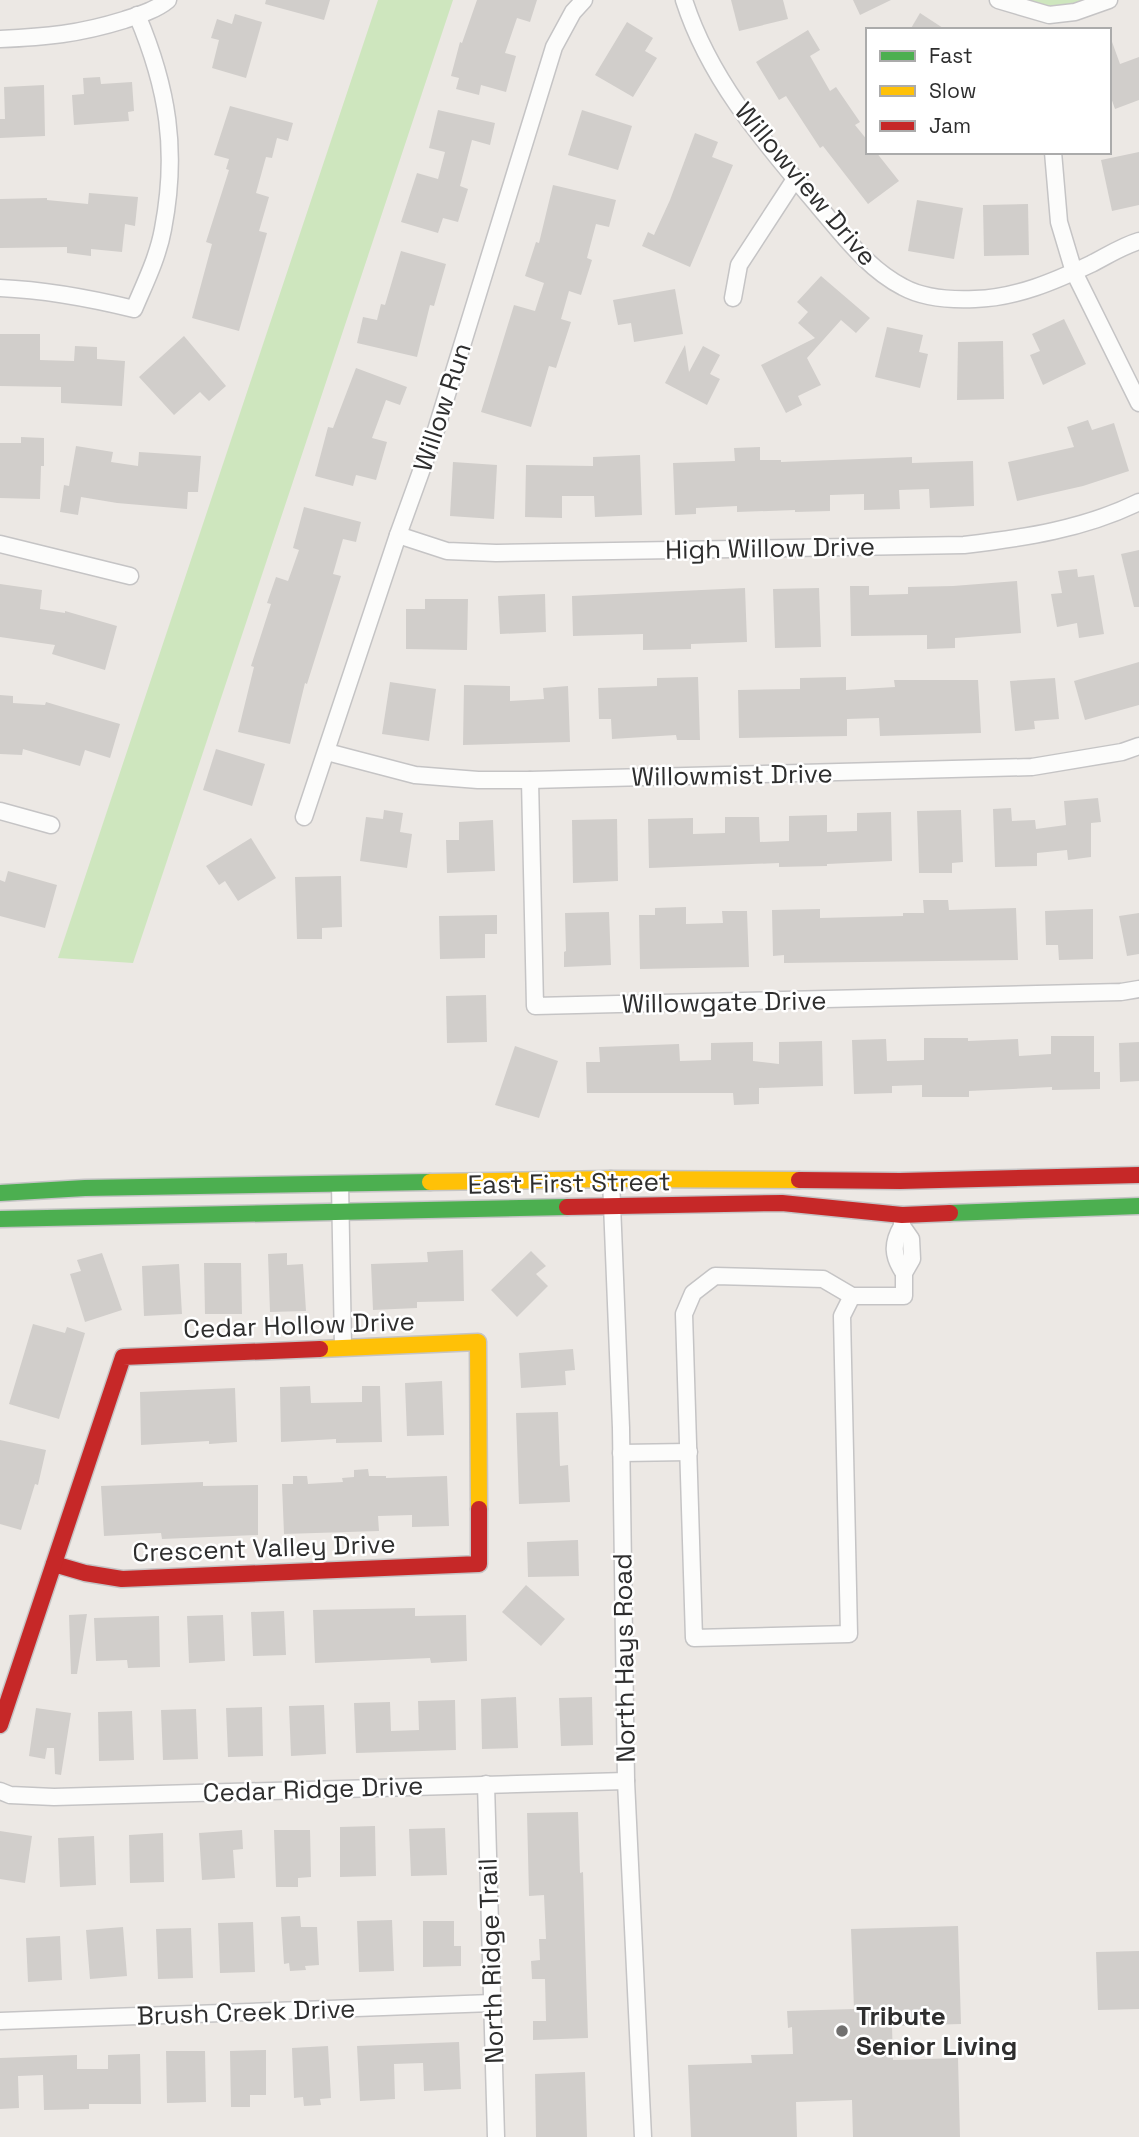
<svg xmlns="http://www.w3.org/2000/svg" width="1139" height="2137" font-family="'Space Grotesk',sans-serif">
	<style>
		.green { fill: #cee6be }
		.building { fill: #d1cecb }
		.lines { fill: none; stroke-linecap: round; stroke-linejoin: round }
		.street-casing { stroke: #c5c4c5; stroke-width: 19 }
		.fast-casing { stroke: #c5c4c5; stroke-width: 19 }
		.slow-casing { stroke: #c5c4c5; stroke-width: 19 }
		.jam-casing { stroke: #c5c4c5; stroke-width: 19 }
		.street { stroke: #fcfcfb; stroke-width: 16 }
		.fast { stroke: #4caf50; stroke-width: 16 }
		.slow { stroke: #ffc107; stroke-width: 16 }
		.jam { stroke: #c62828; stroke-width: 16 }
		.poi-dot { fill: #706f6e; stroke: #fff; stroke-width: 2.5 }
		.labels { text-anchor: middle; stroke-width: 5; stroke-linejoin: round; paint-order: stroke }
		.street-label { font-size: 26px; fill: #2e2e2e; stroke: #fff }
		.poi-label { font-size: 26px; font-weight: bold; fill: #2e2e2e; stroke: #fff; text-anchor: start }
	</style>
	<rect width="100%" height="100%" fill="#ece8e4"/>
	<!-- green -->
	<g class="green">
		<path d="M378 0H453L133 963 58 958Z"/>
		<path d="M1025 0H1090L1052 8Z"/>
	</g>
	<!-- building -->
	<g class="building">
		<path d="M266 0H330L324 20 265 4Z"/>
		<path d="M477 0H537L530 22 517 18 505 53 516 56 506 92 481 85 479 95 456 89 459 78 451 76 460 42 462 43Z"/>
		<path d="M731 0H783L788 19 739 31Z"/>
		<path d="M853 0H891L860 15Z"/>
		<path d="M920 13 946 30H910Z"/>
		<path d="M235 14 262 22 246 78 212 68 219 40 211 38 217 19 232 24Z"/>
		<path d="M627 22 653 38 645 51 657 58 633 97 595 75Z"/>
		<path d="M808 30 820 50 810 56 830 91 836 87 860 122 855 125 868 141V152H876L899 181 868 204 823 146 820 148 786 96 779 100 756 62Z"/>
		<path d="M1111 39 1120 64 1139 57V100L1115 109 1109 92V40Z"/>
		<path d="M100 77 101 84 132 82 134 111 128 112 129 121 74 125 72 95 84 94 83 78Z"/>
		<path d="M44 85 45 136 0 138V119H5L4 87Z"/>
		<path d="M230 106 293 123 288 141 277 138 272 158 266 157 256 193 269 197 259 231 267 233 239 331 192 318 212 244 206 242 229 170 226 169 229 159 214 155Z"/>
		<path d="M438 110 495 123 490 145 472 140 460 186 468 189 458 222 443 218 438 233 401 222 417 173 438 179 445 152 429 148Z"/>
		<path d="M582 110 632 126 618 170 568 155Z"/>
		<path d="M695 133 718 142 712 157 733 165 690 267 642 246 648 232 654 235 670 200Z"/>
		<path d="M1139 152V205L1112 211 1101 160Z"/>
		<path d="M553 185 616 200 609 227 596 224 587 258 592 260 581 295 569 291 561 319 571 322 556 368 549 366 531 427 481 412 514 305 535 311 544 283 525 276 536 242 539 243Z"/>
		<path d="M89 193 138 197 135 226 125 224 122 252 91 249V256L67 253V247L0 248V199L47 198V200L88 204Z"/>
		<path d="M917 200 963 208 954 259 908 251Z"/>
		<path d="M1028 204 1029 255 984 256 983 205Z"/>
		<path d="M401 251 446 264 434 306 430 305 417 357 357 343 363 317 377 320 381 304 385 305Z"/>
		<path d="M821 276 870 318 856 333 841 320 807 358 821 385 798 396 802 405 786 413 761 365 815 338 798 323 808 312 797 302Z"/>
		<path d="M675 289 683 334 634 342 631 323 618 325 613 300Z"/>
		<path d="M1064 319 1086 364 1043 385 1030 355 1040 351 1032 334Z"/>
		<path d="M887 327 923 335 919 352 928 354 920 388 875 377Z"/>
		<path d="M0 334H40V360L74 361 75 346 97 347V359L125 361 122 406 61 403V387L0 386Z"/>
		<path d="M184 336 226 386 209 401 200 392 174 415 139 377Z"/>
		<path d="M1003 341 1004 399 957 400 958 342Z"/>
		<path d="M685 345 689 372 703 346 720 355 710 374 720 379 707 405 665 383Z"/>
		<path d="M356 368 407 387 400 405 386 400 372 438 387 442 376 480 356 475 353 486 315 476 328 427 333 428Z"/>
		<path d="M1088 420 1092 430 1114 423 1129 471 1083 486 1017 501 1008 462 1074 447 1067 427Z"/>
		<path d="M21 437 44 438V466H41L40 499 0 498V443H21Z"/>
		<path d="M76 446 113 452 111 462 138 466 139 452 201 456 198 492H188L187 509 117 503 81 497 78 515 60 512 64 485 69 486Z"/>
		<path d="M760 447V460H781V462L912 457V463L973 461 974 506 930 508 929 489 899 490 900 509 864 510V494L830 495V511L795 512V510L737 512V506L696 508V514L675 515 673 463 735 461 734 448Z"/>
		<path d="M640 455 642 515 595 517 594 496H562V518L525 517 526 465 593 466V457Z"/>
		<path d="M453 462 497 465 494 519 450 516Z"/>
		<path d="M304 507 361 522 356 542 343 539 333 574 341 576 307 684 305 683 290 744 238 732 254 667 251 666 271 604 267 603 276 577 288 581 299 550 293 548Z"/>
		<path d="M1139 550V607H1134L1121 554Z"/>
		<path d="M1077 569 1078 577 1094 575 1104 634 1079 638 1077 623 1057 627 1051 594 1062 593 1058 571Z"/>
		<path d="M1017 581 1021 633 955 638V648L927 649V635L851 636 850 586H869V595L908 594V587L953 586Z"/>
		<path d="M0 584 42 590 40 609 65 613V611L117 626 105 670 52 654 55 645 0 637Z"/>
		<path d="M745 588 747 642 691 644V649L643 650V634L573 636 572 596Z"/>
		<path d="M819 588 821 647 775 648 773 589Z"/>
		<path d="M545 594 546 632 500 634 498 596Z"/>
		<path d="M425 599H468L467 650 406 649V609H425Z"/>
		<path d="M1139 662V705L1085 720 1074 681Z"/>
		<path d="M698 677 700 740H677L676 735 612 739 611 719H599L598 688 657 686V678Z"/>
		<path d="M846 677V690L895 687 894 680H978L981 733 880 736 879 718 847 719V736L739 738 738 690 800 689V678Z"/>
		<path d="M1055 678 1059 719 1034 721 1035 729 1015 731 1010 681Z"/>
		<path d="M390 682 436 689 429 741 382 734Z"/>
		<path d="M464 685 510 686V701L544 699 543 688 568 686 570 742 463 745Z"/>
		<path d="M0 695 13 696V703L45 705 46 702 120 724 110 758 85 750 80 766 23 749 22 755 0 754Z"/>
		<path d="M216 749 265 764 252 806 203 790Z"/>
		<path d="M1098 798 1101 822 1091 823V857L1068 860 1067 850 1037 853V866L995 867 993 809 1011 808 1012 821 1035 820 1036 829 1066 825 1064 801Z"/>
		<path d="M384 810 403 813 400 832 412 834 407 868 360 861 366 817 383 819Z"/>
		<path d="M961 810 963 862 952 863V873H919L917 811Z"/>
		<path d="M891 812 892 861 827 864V866L779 867V863L649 868 648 819 693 818V834L725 833V817H759L760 842 789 841V816L827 815V832L857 831V813Z"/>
		<path d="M617 819 618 881 573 883 572 820Z"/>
		<path d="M493 820 495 871 447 873 446 840H459V822Z"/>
		<path d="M251 838 276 878 238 901 225 881 219 885 206 866Z"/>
		<path d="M8 871 57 885 45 928 0 916V880L5 882Z"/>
		<path d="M341 876 342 927 322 928V939H297L295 877Z"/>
		<path d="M923 900H948L949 910 1016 908 1018 960 784 963V955L773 956 772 910 820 909V918L903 916V913H924Z"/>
		<path d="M686 907V924L723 923 722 911H747L749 967 640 969 639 915H655V908Z"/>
		<path d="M1093 909V959L1059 960 1058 945H1046L1045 911Z"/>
		<path d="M609 912 611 965 564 967V952L566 951 565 913Z"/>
		<path d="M1139 913V954L1127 956 1119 916Z"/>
		<path d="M497 915V934H485V958L440 959 439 916Z"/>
		<path d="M486 995 487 1042 447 1043 446 996Z"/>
		<path d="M1051 1036H1094V1072H1100V1089L1052 1090V1087L969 1091V1097H922V1085L892 1086V1093L854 1094 852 1040 886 1039 887 1061 924 1060V1038H968V1041L1018 1039 1019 1056 1051 1054Z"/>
		<path d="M822 1041 823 1086 759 1088V1104L734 1105 733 1093H587L586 1062H600L599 1047 679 1044 680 1061 711 1060V1043L753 1042V1061L779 1064V1042Z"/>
		<path d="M1139 1042V1081L1120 1082 1119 1043Z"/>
		<path d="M515 1046 558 1061 539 1118 495 1105Z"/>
		<path d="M463 1250 464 1301 417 1302V1308L373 1310 371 1264 428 1262 427 1252Z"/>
		<path d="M531 1251 546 1266 536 1274 548 1286 517 1317 491 1290Z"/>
		<path d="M102 1253 122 1310 85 1322 70 1274 81 1271 77 1260Z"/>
		<path d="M287 1253V1265L303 1264 306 1311 270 1312 268 1254Z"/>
		<path d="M204 1263H241L242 1314H205Z"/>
		<path d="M179 1264 182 1314 144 1316 142 1266Z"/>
		<path d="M33 1324 65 1333 67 1327 85 1333 59 1419 9 1404Z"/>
		<path d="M573 1349 575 1370 565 1371 566 1385 521 1388 519 1353Z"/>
		<path d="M442 1381 444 1435 407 1436 405 1383Z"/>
		<path d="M310 1386 311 1403 362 1402V1386H380L382 1442 336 1443V1439L281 1442 280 1387Z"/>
		<path d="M235 1388 237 1442 209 1444V1441L141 1445 140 1392Z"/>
		<path d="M558 1412 560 1466 568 1465 570 1502 519 1504 516 1413Z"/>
		<path d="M0 1440 46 1450 38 1485 35 1484 21 1530 0 1524Z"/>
		<path d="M368 1469 369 1476H386V1478L447 1476 449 1526 412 1527V1515L378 1516 379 1531 284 1534 282 1484H293V1476H307L308 1484 343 1482 342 1478 354 1477V1470Z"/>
		<path d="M203 1482V1486L258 1485V1535L162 1539 161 1533 104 1536 101 1486Z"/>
		<path d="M578 1540 579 1576 528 1577 527 1542Z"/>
		<path d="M526 1585 565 1619 541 1646 502 1612Z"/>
		<path d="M415 1608V1616L466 1615 467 1661 431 1663 430 1658 315 1663 313 1610Z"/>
		<path d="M284 1611 286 1655 253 1656 251 1612Z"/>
		<path d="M87 1614 77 1674H71L69 1615Z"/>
		<path d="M223 1615 225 1661 189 1663 187 1616Z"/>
		<path d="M159 1616 160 1667 128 1668 127 1660 96 1661 94 1618Z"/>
		<path d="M516 1697 518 1748 482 1749 481 1699Z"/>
		<path d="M592 1697 593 1745 561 1746 559 1698Z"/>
		<path d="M455 1700 456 1750 356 1753 354 1703 390 1702 391 1731 419 1730 418 1701Z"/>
		<path d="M324 1705 326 1754 291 1756 289 1706Z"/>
		<path d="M262 1707 263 1756 228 1757 226 1708Z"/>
		<path d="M36 1708 71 1713 61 1775 55 1774 54 1748H47L45 1759 29 1756Z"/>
		<path d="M196 1709 198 1759 163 1760 161 1710Z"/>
		<path d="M132 1711 134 1760 99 1761 98 1712Z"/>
		<path d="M578 1812 580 1873 583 1872 588 2038 533 2040V2021H546L545 1979H532L531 1961 540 1960 539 1939H546L544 1895 529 1896 527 1813Z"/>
		<path d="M375 1826 376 1876 340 1877V1827Z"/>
		<path d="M445 1828 447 1875 411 1876 409 1829Z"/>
		<path d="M242 1830 243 1849 233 1850 235 1878 202 1880 199 1833Z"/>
		<path d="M274 1830H310L311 1877 298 1878V1887H276Z"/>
		<path d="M0 1831 32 1836 25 1883 0 1879Z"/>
		<path d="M163 1833 164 1882 130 1883 129 1835Z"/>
		<path d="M94 1836 96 1885 60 1887 58 1838Z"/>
		<path d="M300 1916 301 1927H317L319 1965 305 1966 306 1970 290 1971 289 1963 284 1964 281 1917Z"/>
		<path d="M392 1920 394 1971 359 1972 357 1921Z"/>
		<path d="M423 1921H454V1946H461V1966L423 1967Z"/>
		<path d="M253 1922 255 1972 220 1973 218 1923Z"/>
		<path d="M958 1926 961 2024 892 2026 893 2060 958 2058 960 2137H853L852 2100 796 2102 797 2137H691L688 2065 752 2063 751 2055 793 2054 792 2027 788 2028 787 2011 854 2009 851 1929Z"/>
		<path d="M123 1927 127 1976 90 1979 86 1930Z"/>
		<path d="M191 1928 193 1978 158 1979 156 1929Z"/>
		<path d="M60 1936 62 1980 28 1982 26 1938Z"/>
		<path d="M1139 1951V2009L1098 2010 1096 1952Z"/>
		<path d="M459 2042 461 2089 424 2091 423 2063 394 2064 395 2099 360 2101 357 2046Z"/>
		<path d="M328 2046 331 2098 320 2099 321 2105 304 2106 303 2097 294 2098 292 2048Z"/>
		<path d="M266 2050V2095H250V2107H231L230 2051Z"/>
		<path d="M166 2051H205L206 2102 167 2103Z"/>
		<path d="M140 2054 141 2104H89V2109L44 2110 43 2075 18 2076 19 2108 0 2109V2058L77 2055V2069H108V2055Z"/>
		<path d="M585 2072 587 2137H536L535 2074Z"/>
	</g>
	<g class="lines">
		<defs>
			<g id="street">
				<path d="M684 0C710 81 765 143 819 207 844 236 868 269 903 287 923 298 952 300 975 299 1016 298 1055 281 1091 264 1107 256 1122 246 1139 241"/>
				<path d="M998 0 1049 15 1075 12 1109 0"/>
				<path d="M0 39C46 37 79 34 124 20 139 15 156 10 168 0"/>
				<path d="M1053 152 1059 222 1074 272 1139 403"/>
				<path d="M0 288C46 290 89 298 134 309 145 283 158 257 163 229 178 151 168 88 137 15"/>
				<path d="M733 298 739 265 795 179"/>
				<path d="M398 535 447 551 496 553 964 545C1024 538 1084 529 1139 502"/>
				<path d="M0 544 130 576"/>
				<path d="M327 752 415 775 478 780H530L1032 767 1122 752 1139 746"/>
				<path d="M530 780 535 1006 1121 992 1139 989"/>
				<path d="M0 811 51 825"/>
				<path d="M304 817 398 535 436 430 554 47 573 12 584 0"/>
				<path d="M611 1179 621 1428 626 1781 643 2137"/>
				<path d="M340 1184 343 1347"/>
				<path d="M902 1226C892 1243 892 1256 904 1273"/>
				<path d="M852 1296 842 1316 849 1634 694 1638 684 1314 693 1293 715 1276 823 1279 852 1296H904V1273L912 1259 911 1239 902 1226V1215"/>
				<path d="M621 1453 689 1452"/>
				<path d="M486 1784 496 2137"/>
				<path d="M0 1791 10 1795 54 1797 626 1781"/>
				<path d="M0 2021 492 2003"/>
			</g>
			<g id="fast">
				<path d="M0 1193 85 1188 430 1182"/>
				<path d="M950 1213 1139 1206"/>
				<path d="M0 1219 567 1207"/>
			</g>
			<g id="slow">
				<path d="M430 1182 611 1179 799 1180"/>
				<path d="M320 1349 478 1342 479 1509"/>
			</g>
			<g id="jam">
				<path d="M799 1180 900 1181 1139 1175"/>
				<path d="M567 1207 782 1203 902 1215 950 1213"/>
				<path d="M54 1564 85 1573 122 1579 479 1564V1509"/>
				<path d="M0 1725 123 1357 320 1349"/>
			</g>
		</defs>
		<!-- street casing -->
		<use href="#street" class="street-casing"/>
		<!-- fast casing -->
		<use href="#fast" class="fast-casing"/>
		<!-- slow casing -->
		<use href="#slow" class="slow-casing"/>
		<!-- jam casing -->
		<use href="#jam" class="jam-casing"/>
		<!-- street -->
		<use href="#street" class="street"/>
		<!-- fast -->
		<use href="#fast" class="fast"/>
		<!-- slow -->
		<use href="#slow" class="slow"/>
		<!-- jam -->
		<use href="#jam" class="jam"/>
	</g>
	<!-- markers -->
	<circle class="poi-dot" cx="842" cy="2031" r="7"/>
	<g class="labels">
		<!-- street labels -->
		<g class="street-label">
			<text transform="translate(806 184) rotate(50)" y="9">Willowview Drive</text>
			<text transform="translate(442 407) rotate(-72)" y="9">Willow Run</text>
			<text transform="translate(770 548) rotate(-1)" y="9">High Willow Drive</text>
			<text transform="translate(732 775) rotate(-1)" y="9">Willowmist Drive</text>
			<text transform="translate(724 1002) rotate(-1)" y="9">Willowgate Drive</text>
			<text transform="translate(569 1183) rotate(-1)" y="9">East First Street</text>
			<text transform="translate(299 1325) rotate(-2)" y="9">Cedar Hollow Drive</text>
			<text transform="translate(264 1548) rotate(-2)" y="9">Crescent Valley Drive</text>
			<text transform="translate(624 1658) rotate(-91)" y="9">North Hays Road</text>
			<text transform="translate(313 1789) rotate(-2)" y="9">Cedar Ridge Drive</text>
			<text transform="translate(491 1961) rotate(-92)" y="9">North Ridge Trail</text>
			<text transform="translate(246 2012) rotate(-2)" y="9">Brush Creek Drive</text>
		</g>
		<!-- poi labels -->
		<g class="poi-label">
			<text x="856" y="2025">Tribute<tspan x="856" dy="30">Senior Living</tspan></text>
		</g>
	</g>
	<!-- legend -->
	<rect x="866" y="28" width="245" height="126" fill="#ffffff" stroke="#ababab" stroke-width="2"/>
	<rect x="880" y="51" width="35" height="10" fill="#4caf50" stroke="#ababab" stroke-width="2"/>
	<text x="929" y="63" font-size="21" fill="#2e2e2e">Fast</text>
	<rect x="880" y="86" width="35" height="10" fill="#ffc107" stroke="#ababab" stroke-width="2"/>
	<text x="929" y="98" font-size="21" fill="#2e2e2e">Slow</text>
	<rect x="880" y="121" width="35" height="10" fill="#c62828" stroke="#ababab" stroke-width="2"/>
	<text x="929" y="133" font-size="21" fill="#2e2e2e">Jam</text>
</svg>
